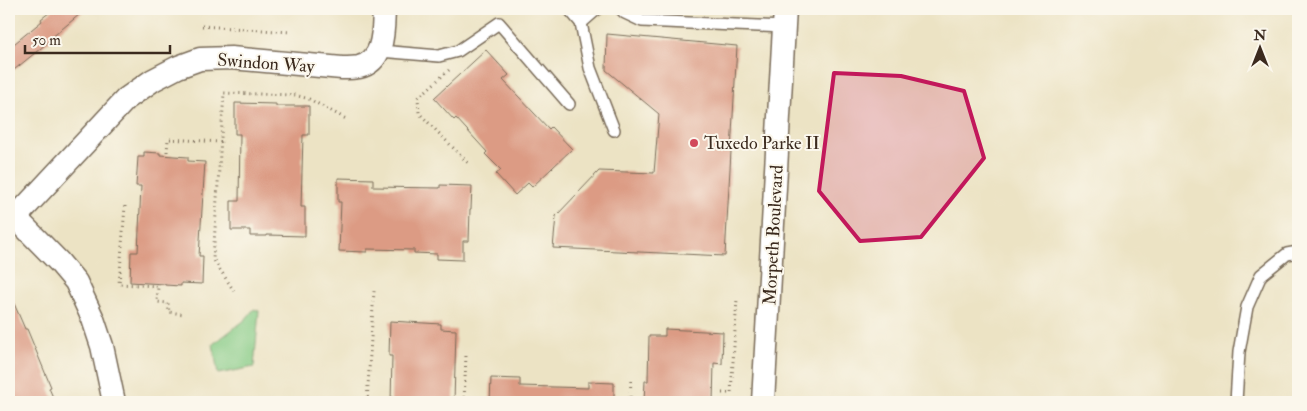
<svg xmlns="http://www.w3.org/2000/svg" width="1307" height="411" font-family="'IM FELL Double Pica',serif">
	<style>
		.green { fill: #85ca84; stroke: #607a51 }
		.building { fill: #dc9b84 }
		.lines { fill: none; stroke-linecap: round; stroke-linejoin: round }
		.service-casing { stroke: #796b58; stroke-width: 14 }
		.minor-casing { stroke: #796b58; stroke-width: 25 }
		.path { stroke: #796b58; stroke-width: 3; stroke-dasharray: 1 4; stroke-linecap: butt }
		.service { stroke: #fff; stroke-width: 11 }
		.minor { stroke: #fff; stroke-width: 22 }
		.marked { fill: #c2185b; fill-opacity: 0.2; stroke: #c2185b; stroke-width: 4; stroke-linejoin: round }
		.poi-dot { fill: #d1495b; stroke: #fbf7ec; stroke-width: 2 }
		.labels { text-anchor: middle; stroke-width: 4; stroke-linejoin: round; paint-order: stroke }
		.street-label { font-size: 18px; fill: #3b2a1e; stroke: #fbf7ec }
		.poi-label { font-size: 18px; fill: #3b2a1e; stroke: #fbf7ec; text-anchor: start }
	</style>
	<rect width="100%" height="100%" fill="#fbf7ec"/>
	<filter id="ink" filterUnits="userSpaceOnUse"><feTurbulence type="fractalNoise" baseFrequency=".02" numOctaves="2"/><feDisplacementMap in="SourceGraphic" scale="10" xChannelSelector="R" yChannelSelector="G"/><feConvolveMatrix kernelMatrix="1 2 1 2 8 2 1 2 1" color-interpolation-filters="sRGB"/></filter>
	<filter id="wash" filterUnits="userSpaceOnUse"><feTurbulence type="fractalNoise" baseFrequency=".0096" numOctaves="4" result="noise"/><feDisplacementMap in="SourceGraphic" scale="20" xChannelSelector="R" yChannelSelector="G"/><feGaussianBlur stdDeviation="1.12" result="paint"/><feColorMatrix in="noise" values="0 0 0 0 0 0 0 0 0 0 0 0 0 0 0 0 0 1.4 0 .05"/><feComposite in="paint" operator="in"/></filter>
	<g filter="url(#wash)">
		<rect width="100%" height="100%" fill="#ece3c4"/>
		<!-- green -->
		<path class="green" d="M254 309 259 311 254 367 218 374 213 344 245 320Z"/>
		<g id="blocks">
			<!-- building -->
			<g class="building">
				<path d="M54 9H86L50 39 51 40 9 74V48L42 21 41 19Z"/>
				<path d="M607 34 737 46 725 256 553 248 556 216 599 171 654 173 659 114 606 70Z"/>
				<path d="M486 50 509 75 503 80 549 129 551 127 572 149 532 187 528 183 515 195 496 174 501 170 485 154 487 152 456 118 454 120 434 98Z"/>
				<path d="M235 103 276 104V106H309V135H303L301 207H305V236L267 235V236H250V230H231V201H239L240 134H235Z"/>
				<path d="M144 152 160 153V155L188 157V161L205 162 199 256H203L202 284 181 283V286L165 285V284L130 282 131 252H138L141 186H136L138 157H144Z"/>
				<path d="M338 178 373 179V187L440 188V185L472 186 471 209H470L469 241H463V260L437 259V254L414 253V250L367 249V252L339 251 341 202H338Z"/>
				<path d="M9 292 25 329H27L51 387 49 388 55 402H9Z"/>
				<path d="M390 321 441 324V329L456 330 454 402H391L392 356H389Z"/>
				<path d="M665 329 723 332 722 364 714 363 713 402H644L645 381H648L649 336H665Z"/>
				<path d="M491 378 520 379V386L588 388V382L614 383V402H490Z"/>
			</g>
		</g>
	</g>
	<g filter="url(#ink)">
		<use href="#blocks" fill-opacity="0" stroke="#796b58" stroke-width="1"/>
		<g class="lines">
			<defs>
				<g id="service">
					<path d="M569 9 581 23 590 68 614 130"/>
					<path d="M621 9 625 13 642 21 784 27"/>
					<path d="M581 23 597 9"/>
					<path d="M380 51 439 56 458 51 499 23 569 104"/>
					<path d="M1236 402 1239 352 1247 307 1261 275 1287 254 1298 252"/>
				</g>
				<g id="minor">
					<path d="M9 211 59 262 76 282 93 319 102 346 114 402"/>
					<path d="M15 218 126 99 153 80 178 67 200 59 231 58 342 68C347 68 354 68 359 67 385 61 383 30 384 9"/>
					<path d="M763 402 785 9"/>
				</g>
			</defs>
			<!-- service casing -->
			<use href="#service" class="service-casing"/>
			<!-- minor casing -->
			<use href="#minor" class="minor-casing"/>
			<!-- path -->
			<g class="path">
				<path d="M112 9H114"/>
				<path d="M202 26 291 32"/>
				<path d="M449 70 418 98 419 113 470 165"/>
				<path d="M167 152 168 139 221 142"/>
				<path d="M125 206 119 284 158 286 157 302 168 303 169 312 183 314"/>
				<path d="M234 291 213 259 224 93 295 95 309 99 348 120"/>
				<path d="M722 393H731L737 299"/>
				<path d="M264 402 274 400 313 402"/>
				<path d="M367 402 374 291"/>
				<path d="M464 402 466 355"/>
				<path d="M630 402 631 377"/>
			</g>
			<!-- service -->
			<use href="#service" class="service"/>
			<!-- minor -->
			<use href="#minor" class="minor"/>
		</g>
	</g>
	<!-- marked area -->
	<path class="marked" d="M834 73 901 76 964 91 984 158 921 237 860 241 819 191Z"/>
	<!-- markers -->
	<circle class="poi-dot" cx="694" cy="143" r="5"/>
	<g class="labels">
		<!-- street labels -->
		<g class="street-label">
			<text transform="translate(266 63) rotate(4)" y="6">Swindon Way</text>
			<text transform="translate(773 235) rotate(-87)" y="6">Morpeth Boulevard</text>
		</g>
		<!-- poi labels -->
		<g class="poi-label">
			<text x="704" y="149">Tuxedo Parke II</text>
		</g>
	</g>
	<!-- margin -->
	<rect width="1307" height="411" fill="none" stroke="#fbf7ec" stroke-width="30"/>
	<!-- north arrow -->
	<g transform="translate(1260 48)" stroke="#fbf7ec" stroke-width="4" paint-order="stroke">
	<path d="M0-4L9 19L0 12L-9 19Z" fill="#3b2a1e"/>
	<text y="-8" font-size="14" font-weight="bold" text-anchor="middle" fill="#3b2a1e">N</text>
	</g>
	<!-- scale -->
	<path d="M25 45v8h145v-8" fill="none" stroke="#3b2a1e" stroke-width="2.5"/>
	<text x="32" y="45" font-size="15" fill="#3b2a1e" stroke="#fbf7ec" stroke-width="4" paint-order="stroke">50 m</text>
</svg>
